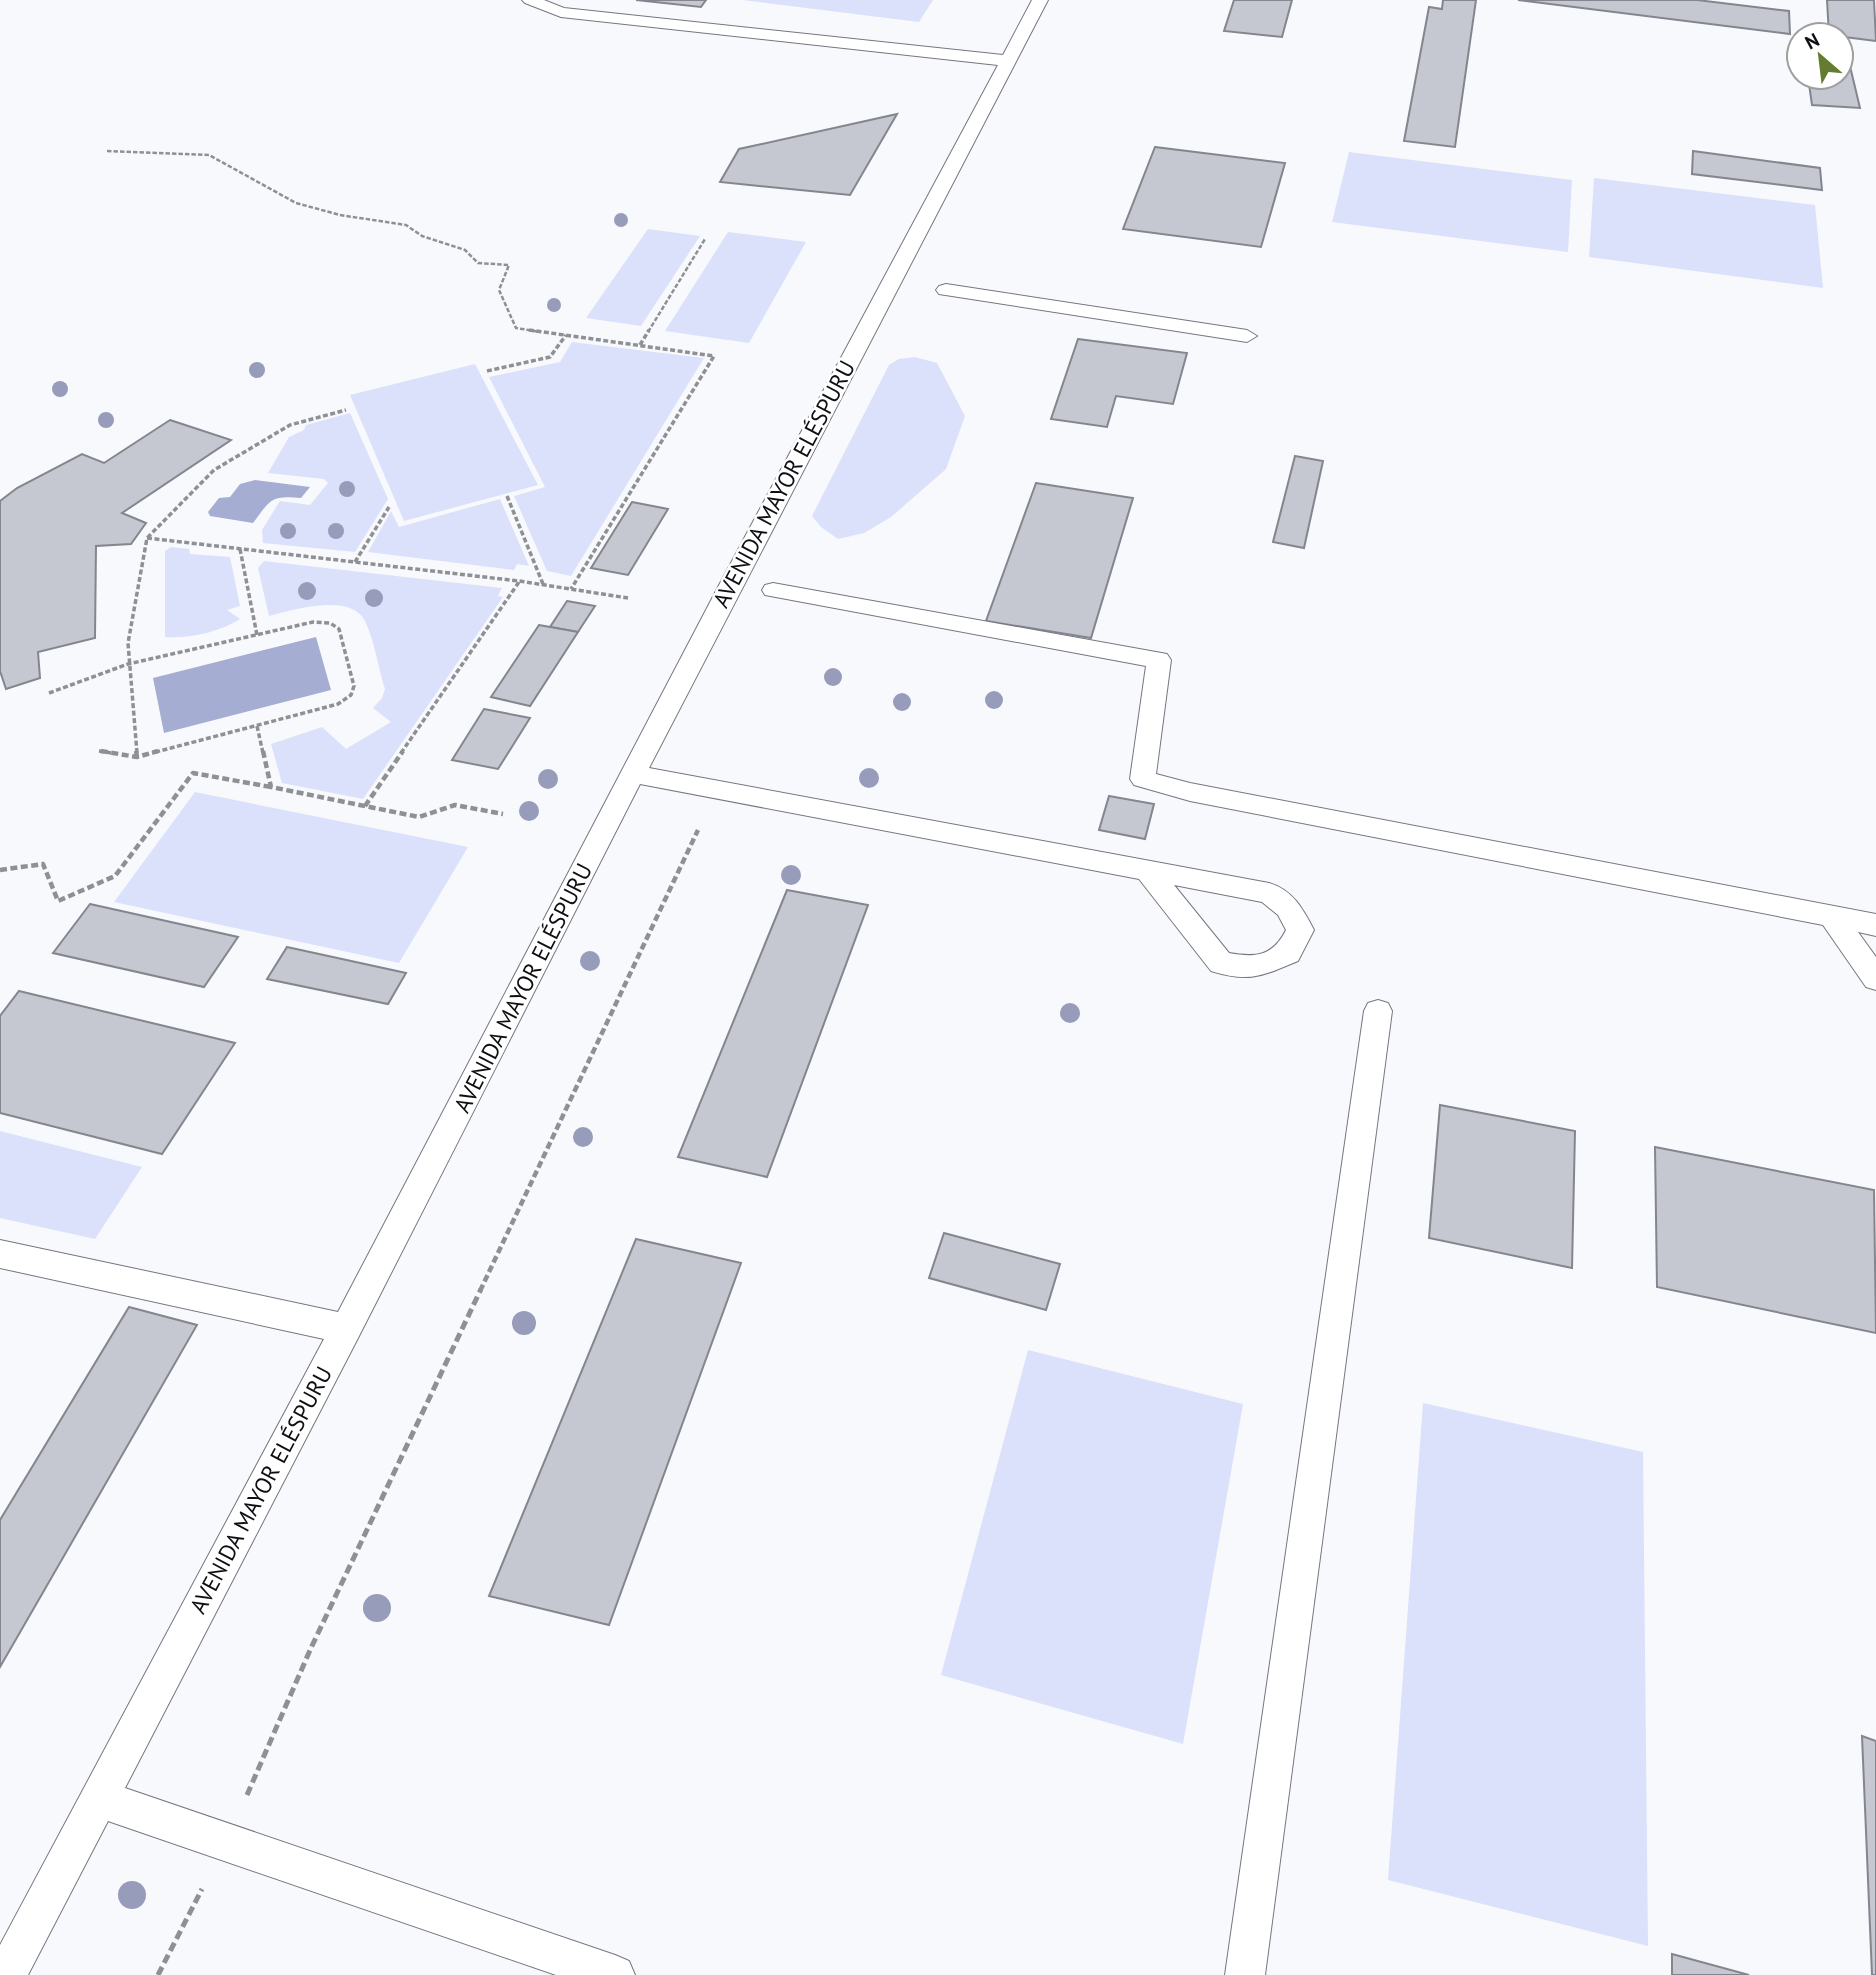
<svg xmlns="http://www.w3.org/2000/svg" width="1876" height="1975" font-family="'PT Sans',sans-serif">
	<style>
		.green { fill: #dbe1fa }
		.water { fill: #a5add3 }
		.building { fill: #c5c7d1; stroke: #84868f; stroke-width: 2 }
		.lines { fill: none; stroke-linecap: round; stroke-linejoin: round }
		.service-casing { stroke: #757780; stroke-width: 2 }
		.path-far3 { stroke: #8f9093; stroke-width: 2.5; stroke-dasharray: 4.5 2; stroke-linecap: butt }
		.path-far2 { stroke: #8f9093; stroke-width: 3.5; stroke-dasharray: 5 2.5; stroke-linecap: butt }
		.path-far1 { stroke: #8f9093; stroke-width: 4.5; stroke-dasharray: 7 3.5; stroke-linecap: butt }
		.path { stroke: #8f9093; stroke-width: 5; stroke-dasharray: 9 4.5; stroke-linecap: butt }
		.service { fill: #fff; fill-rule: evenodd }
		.tree { fill: #969cba }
		.labels { text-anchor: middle; stroke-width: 5; stroke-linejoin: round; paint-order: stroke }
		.street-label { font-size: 23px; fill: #0e0f12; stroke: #fff }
	</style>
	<rect width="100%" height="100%" fill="#f8f9fd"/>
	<!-- green -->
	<g class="green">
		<path d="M743 0H933L919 22Z"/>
		<path d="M1349 152 1572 180 1568 252 1332 222Z"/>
		<path d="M1594 178 1815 205 1823 288 1589 257Z"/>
		<path d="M648 229 700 236 641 326 586 318Z"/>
		<path d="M728 232 806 242 749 343 665 331Z"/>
		<path d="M572 342 704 358 571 576 547 571 514 496 545 487 489 377 560 362Z"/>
		<path d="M915 357 937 363 965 416 946 469 891 517 864 533 838 539 821 527 812 516 889 365 899 359Z"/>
		<path d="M475 364 538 485 404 521 350 395Z"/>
		<path d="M350 413 388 499 355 552 263 543 262 530 280 501 310 505 328 483 324 479 268 473 289 437 304 430 306 425Z"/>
		<path d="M500 499 529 566 517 564 514 570 368 552 391 511 399 527Z"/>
		<path d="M171 547 189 549 190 554 230 557 240 606 227 610 240 619C220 632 189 639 165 637V551Z"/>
		<path d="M264 561 502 588 498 596 503 597 363 799 282 783 271 744 322 727 346 749 391 722 373 708 382 698 385 689C378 668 375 642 365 621 351 592 292 610 269 616L258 568Z"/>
		<path d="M195 792 468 847 399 963 114 902Z"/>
		<path d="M0 1131 142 1167 95 1239 0 1218Z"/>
		<path d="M1028 1350 1243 1404 1183 1744 941 1675Z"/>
		<path d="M1423 1403 1643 1452 1648 1946 1388 1880Z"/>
	</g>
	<!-- water -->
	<g class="water">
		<path d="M255 480 310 487 301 498C271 495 271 499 253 523L210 516 208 512 219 498 230 497 240 484Z"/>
		<path d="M316 637 331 690 164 733 153 678Z"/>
	</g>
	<!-- building -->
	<g class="building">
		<path d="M636 0H706L701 7Z"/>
		<path d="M1234 0H1292L1282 37 1224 31Z"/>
		<path d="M1443 0H1476L1455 147 1404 141 1429 7 1442 9Z"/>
		<path d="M1518 0H1697L1789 11 1790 34Z"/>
		<path d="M1827 0H1874L1876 41 1829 35Z"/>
		<path d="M1841 40 1844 41 1860 108 1812 105 1808 77H1841Z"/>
		<path d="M897 114 850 195 720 182 739 149Z"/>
		<path d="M1155 147 1285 163 1261 247 1123 229Z"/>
		<path d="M1693 151 1820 168 1822 190 1692 174Z"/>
		<path d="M1078 339 1187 353 1173 404 1116 396 1107 427 1051 419Z"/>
		<path d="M170 420 231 440 122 513 146 523 131 544 96 546 95 638 38 652 40 678 6 689 0 671V501L17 488 82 454 104 463Z"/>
		<path d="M1295 456 1323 461 1304 548 1273 542Z"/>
		<path d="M1036 483 1133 498 1091 638 986 621Z"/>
		<path d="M632 502 668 509 628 575 591 568Z"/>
		<path d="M567 601 595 606 578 632 550 627Z"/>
		<path d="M539 625 578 632 530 706 491 697Z"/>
		<path d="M484 709 530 718 498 769 452 760Z"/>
		<path d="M1109 796 1154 804 1145 839 1099 830Z"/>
		<path d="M787 890 868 905 767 1177 678 1157Z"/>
		<path d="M90 904 238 937 204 987 53 953Z"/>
		<path d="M287 947 406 973 388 1004 267 979Z"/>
		<path d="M19 991 235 1043 162 1154 0 1113V1016Z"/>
		<path d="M1440 1105 1575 1131 1572 1268 1429 1238Z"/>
		<path d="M1655 1147 1874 1190 1876 1333 1657 1287Z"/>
		<path d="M944 1233 1060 1264 1046 1310 929 1278Z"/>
		<path d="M636 1239 741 1263 609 1625 489 1596Z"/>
		<path d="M129 1307 197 1325 0 1667V1520Z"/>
		<path d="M1862 1736 1876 1741V1975H1872Z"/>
		<path d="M1672 1954 1749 1975H1672Z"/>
	</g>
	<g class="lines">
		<defs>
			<g id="service">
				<path d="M522 0H544L564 8 1003 55 1032 0H1048L649 768 1269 883C1293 890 1303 909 1314 930L1298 961C1262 976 1250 983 1211 971L1139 879 640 784 357 1340 125 1788 615 1955 629 1961 635 1975H556L108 1821 28 1975H0V1945L324 1339 0 1268V1240L338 1312 718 587 998 65 561 17 525 3ZM1174 885 1262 902 1278 915 1286 930C1273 956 1256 958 1229 953Z"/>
				<path d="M946 284 1247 330 1257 336 1247 342 939 294 936 290 939 286Z"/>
				<path d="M773 583 1167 654 1171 660 1156 774 1190 783 1876 914V936L1858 932 1876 957V990L1866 987 1823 925 1190 801 1134 785 1130 779 1146 666 765 595 762 590 765 585Z"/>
				<path d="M1378 1000 1388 1003 1392 1011 1265 1975H1225L1364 1011 1368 1003Z"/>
			</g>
		</defs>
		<!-- service casing -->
		<use href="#service" class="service-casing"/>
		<!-- path-far3 -->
		<g class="path-far3">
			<path d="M107 151 209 155 296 203 340 215 406 225 422 236 465 250 478 263 509 265 499 290 516 328 541 332"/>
			<path d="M648 332 705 239"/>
		</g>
		<!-- path-far2 -->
		<g class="path-far2">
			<path d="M529 330 714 356 571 589"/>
			<path d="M640 345 649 330"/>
			<path d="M487 371 550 357 566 335"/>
			<path d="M507 496 543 584"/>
			<path d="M147 538 519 581 628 598"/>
			<path d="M240 549 257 635"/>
			<path d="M355 562 389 507"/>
			<path d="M49 693 128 664 313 622 330 623 339 629 354 686 351 695 338 704 152 753"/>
			<path d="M257 726 263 753"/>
			<path d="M99 751 112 753"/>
			<path d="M137 753 128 643 147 538 214 470 290 425 346 410"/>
			<path d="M401 753 519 582"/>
		</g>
		<!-- path-far1 -->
		<g class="path-far1">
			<path d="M101 751 137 757 158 751"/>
			<path d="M136 751 137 757"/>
			<path d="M263 751 271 787 419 817 455 805 503 814"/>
			<path d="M365 806 403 751"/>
			<path d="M0 870 43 864 58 901 115 876 193 773 271 787"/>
			<path d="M480 1291 698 830"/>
		</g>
		<!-- path -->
		<g class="path">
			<path d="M247 1795 311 1648 481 1289"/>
			<path d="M158 1975 202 1889"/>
		</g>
		<!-- service -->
		<use href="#service" class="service"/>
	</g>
	<!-- trees -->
	<g class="tree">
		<circle cx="621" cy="220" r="7"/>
		<circle cx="554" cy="305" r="7"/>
		<circle cx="257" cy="370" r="8"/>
		<circle cx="60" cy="389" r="8"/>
		<circle cx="106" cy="420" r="8"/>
		<circle cx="347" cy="489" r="8"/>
		<circle cx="288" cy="531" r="8"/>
		<circle cx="336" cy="531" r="8"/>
		<circle cx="307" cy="591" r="9"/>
		<circle cx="374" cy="598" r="9"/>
		<circle cx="833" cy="677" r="9"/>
		<circle cx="994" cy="700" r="9"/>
		<circle cx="902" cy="702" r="9"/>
		<circle cx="869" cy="778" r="10"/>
		<circle cx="548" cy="779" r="10"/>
		<circle cx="529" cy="811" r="10"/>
		<circle cx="791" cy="875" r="10"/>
		<circle cx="590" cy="961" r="10"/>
		<circle cx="1070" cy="1013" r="10"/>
		<circle cx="583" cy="1137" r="10"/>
		<circle cx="524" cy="1323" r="12"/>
		<circle cx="377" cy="1608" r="14"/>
		<circle cx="132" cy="1895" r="14"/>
	</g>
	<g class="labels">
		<!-- street labels -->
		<g class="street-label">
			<text transform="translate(784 484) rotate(-62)" y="8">AVENIDA MAYOR ELÉSPURU</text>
			<text transform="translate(523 988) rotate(-63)" y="8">AVENIDA MAYOR ELÉSPURU</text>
			<text transform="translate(261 1490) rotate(-62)" y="8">AVENIDA MAYOR ELÉSPURU</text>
		</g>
	</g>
	<!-- north arrow -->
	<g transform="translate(1820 56) rotate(332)"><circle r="33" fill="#ffffff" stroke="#9f9fa0" stroke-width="2"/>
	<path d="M0-5L12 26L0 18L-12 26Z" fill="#647c2f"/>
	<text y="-10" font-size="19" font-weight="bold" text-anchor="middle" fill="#0e0f12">N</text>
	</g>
</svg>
